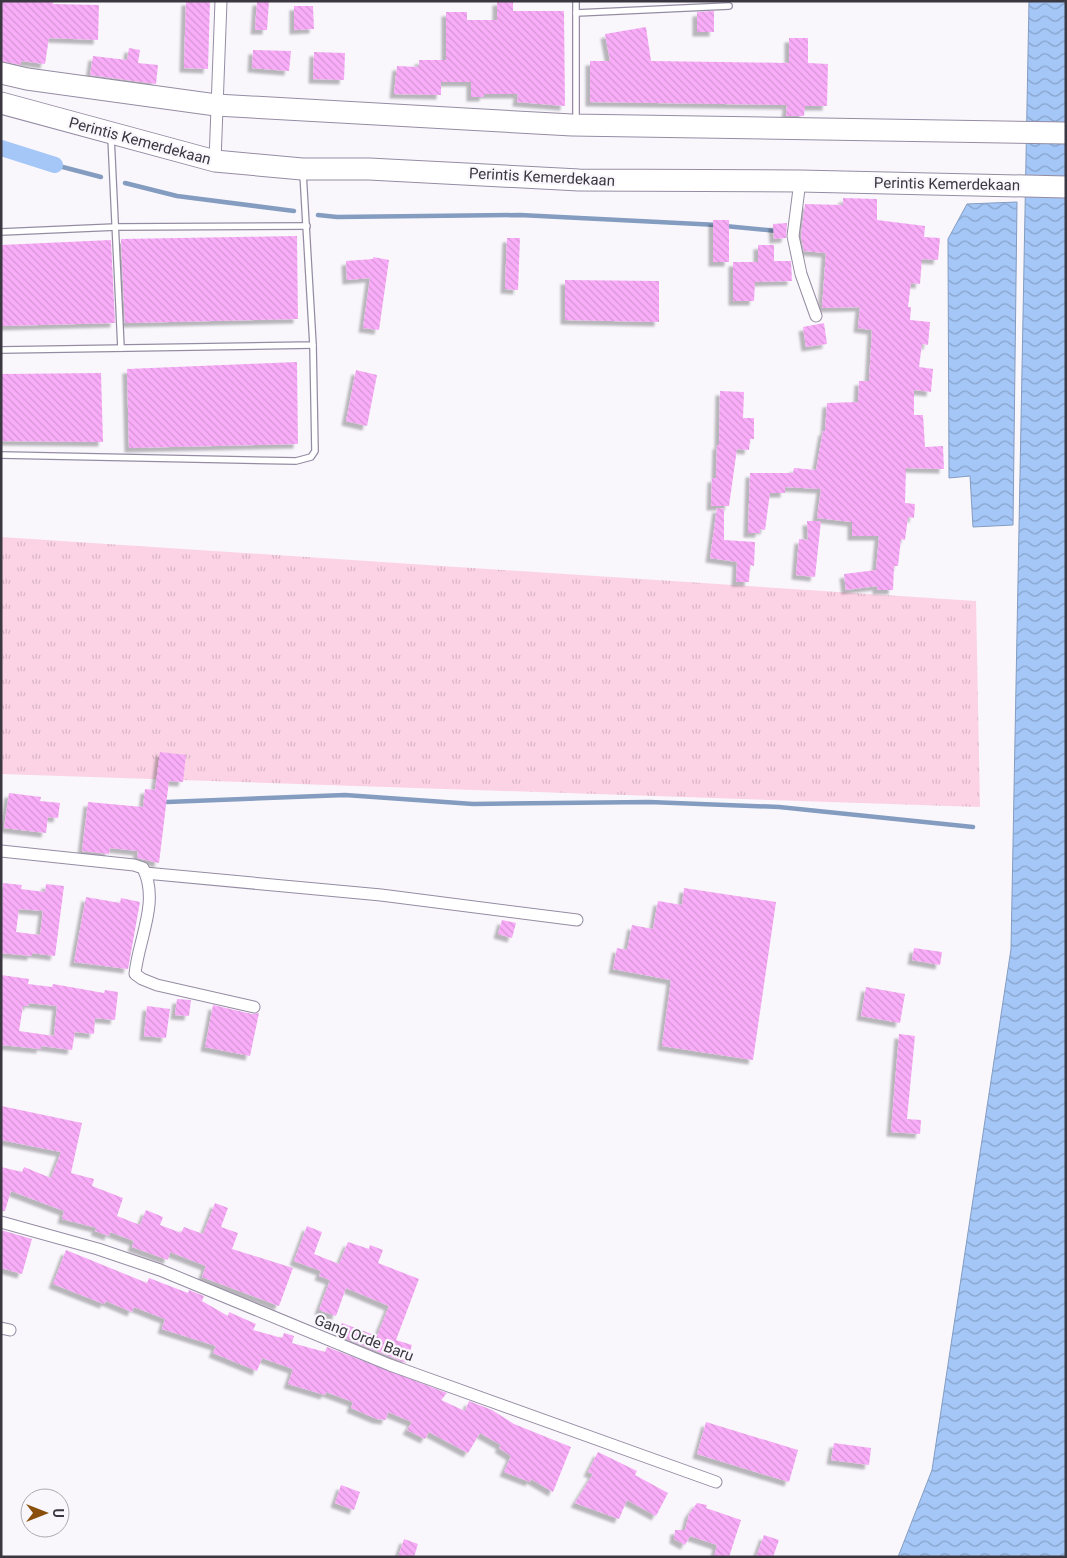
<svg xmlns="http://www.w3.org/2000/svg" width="1067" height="1558" font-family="Roboto,sans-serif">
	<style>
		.grass { fill: url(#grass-tufts) }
		.water { fill: url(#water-waves); stroke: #849cc0 }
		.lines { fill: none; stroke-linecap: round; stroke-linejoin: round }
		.stream { stroke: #849cc0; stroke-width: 4.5 }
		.canal { stroke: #a4c7f7; stroke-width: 16 }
		.building { fill: url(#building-back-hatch); fill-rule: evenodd; filter: url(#shadow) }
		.lane-casing { stroke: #958ca3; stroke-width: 8 }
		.street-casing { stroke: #958ca3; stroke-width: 13 }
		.highway-casing { stroke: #958ca3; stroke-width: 23 }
		.lane { stroke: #fff; stroke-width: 5.5 }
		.street { stroke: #fff; stroke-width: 11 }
		.highway { stroke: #fff; stroke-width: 21 }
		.labels { text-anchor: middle; stroke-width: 4.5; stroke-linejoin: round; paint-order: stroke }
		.street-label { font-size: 15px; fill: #3a3741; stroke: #f9f7fc }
	</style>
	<defs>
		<pattern id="grass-tufts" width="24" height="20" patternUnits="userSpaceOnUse" patternTransform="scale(1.25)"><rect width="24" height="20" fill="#fcd3e5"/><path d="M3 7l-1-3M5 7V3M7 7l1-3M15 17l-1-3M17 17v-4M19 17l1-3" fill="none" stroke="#d9b6c6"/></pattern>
		<pattern id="water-waves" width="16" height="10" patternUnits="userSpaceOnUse" patternTransform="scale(1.25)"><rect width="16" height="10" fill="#a4c7f7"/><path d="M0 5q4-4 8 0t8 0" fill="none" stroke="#87a2ca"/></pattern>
		<pattern id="building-back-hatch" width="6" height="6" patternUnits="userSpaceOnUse" patternTransform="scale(1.25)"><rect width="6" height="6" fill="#f9adf8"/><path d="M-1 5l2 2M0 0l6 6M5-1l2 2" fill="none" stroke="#d695d6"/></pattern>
		<filter id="shadow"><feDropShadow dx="-4.5" dy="4.5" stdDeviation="1" flood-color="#0004"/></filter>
	</defs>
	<rect width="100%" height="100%" fill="#f9f7fc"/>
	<!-- grass -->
	<path class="grass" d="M1 537 976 601 980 807 1 774Z"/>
	<!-- water -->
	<g class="water">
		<path d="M1029 1H1066V1557H898L932 1470 1011 949Z"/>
		<path d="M1017 202 1013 525 973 527 970 476 949 478 948 239 967 204Z"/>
	</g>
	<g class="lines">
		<!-- stream -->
		<g class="stream">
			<path d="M55 165 101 177"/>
			<path d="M125 183 177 196 294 211"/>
			<path d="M318 215 337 217 520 215 718 225"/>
			<path d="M725 226 777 231"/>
			<path d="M167 802 345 795 473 804 649 802 779 807 973 827"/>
		</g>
		<!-- canal -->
		<path class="canal" d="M1 148 55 165"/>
	</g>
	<!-- building -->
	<g class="building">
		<path d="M1 1H53V4L99 5 98 40 49 38 45 64 21 61V65L1 61Z"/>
		<path d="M186 1H210L208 69 184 68Z"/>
		<path d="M257 1H269L267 30H255Z"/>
		<path d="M497 1H513V11H564L565 106 517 102 518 94H484V97H471V82H441V95L394 94 397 66 419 67V60H446V12H467V20H497Z"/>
		<path d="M294 6H313L314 29 294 30Z"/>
		<path d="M714 11V32H697V12Z"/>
		<path d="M646 27 651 61 789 63V38H808V63L828 64 827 106H805L804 116H786L787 105 590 102V61H610L605 34Z"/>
		<path d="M129 48 140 50 138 63 158 65 156 84 90 75 93 56 127 60Z"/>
		<path d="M253 50 291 51 289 71 252 68Z"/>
		<path d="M314 52 345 53 344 80 313 79Z"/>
		<path d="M843 198 877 199V220L925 226 924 237 940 238 938 260 922 259 920 284 911 283 908 307H911L910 320 930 322 928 345 922 344 919 367 933 369 931 392 914 390V415H923L925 447 943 446 944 469 906 468 905 503 915 504 914 518 908 517 905 540 901 539 898 566H894L893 590H877V586L846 590 844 574 876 570 879 536H852V522L817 518 821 489 785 487V493H770L765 530 760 529V533H748L750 473H793L794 468 816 470 823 431H825L827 403 858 402 859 381H869L872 330 858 328 860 307 822 308 826 253 804 251 801 236 805 204 843 205Z"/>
		<rect x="713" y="220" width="16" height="42"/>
		<path d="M787 223 786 238 774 239 773 224Z"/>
		<path d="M297 236 298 319 125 323 121 239Z"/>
		<path d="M507 238H520L518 290 505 289Z"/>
		<path d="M111 240 115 323 1 326V245Z"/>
		<path d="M758 245H774V261H791L792 281 755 282 754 301H733V262H758Z"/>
		<path d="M373 257 389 260 379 330 363 328 370 278 347 280 346 261 373 259Z"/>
		<path d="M565 280 659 281V322L565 320Z"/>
		<path d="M824 323 827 344 806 347 803 327Z"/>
		<path d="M297 362 298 444 129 448 127 369Z"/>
		<path d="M356 370 377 375 367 426 346 421Z"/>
		<path d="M101 373 103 442 1 441V374Z"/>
		<path d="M720 391 744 392 743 418H754V439H750L749 450 737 449 729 506H711L712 478H716L717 445H719Z"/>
		<path d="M717 508 724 509V540L755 542 754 566 750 565 749 582H736L737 562 710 558Z"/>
		<path d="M807 521H821L815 577 796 575 799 539 808 540Z"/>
		<path d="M160 752 186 755 183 782 169 781 159 863 137 858 138 851 110 848 109 854 82 851 88 802 143 807 145 789 155 790Z"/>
		<path d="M9 793 41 797 40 801 60 803 58 818 48 817 46 833 4 828Z"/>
		<path d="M3 883 22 885 21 889 45 892 46 884 64 886 55 956 32 953V956L1 953ZM19 909 43 911 40 935 16 932Z"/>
		<path d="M684 888 776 902 753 1060 662 1046 671 980 613 969 617 948 627 950 632 925 653 929 658 901 682 905Z"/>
		<path d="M86 897 120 903 121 898 140 902 128 969 74 962Z"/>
		<path d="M502 920 516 923 512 938 498 934Z"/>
		<path d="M914 948 942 952 940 965 912 960Z"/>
		<path d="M1 975 29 979 28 984 52 987 53 984 104 993 105 990 118 992 115 1020 95 1018 94 1034 75 1032 72 1050 41 1046V1049L1 1045ZM29 1003 57 1006 54 1036 19 1031 23 1006H28Z"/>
		<path d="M866 987 905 994 900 1023 861 1016Z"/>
		<path d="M177 999 191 1000 189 1016 175 1015Z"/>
		<path d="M213 1005 252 1014 259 1013 250 1056 205 1047Z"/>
		<path d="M147 1006 170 1009 166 1038 144 1036Z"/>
		<path d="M899 1034 915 1036 907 1119 921 1120 920 1134 891 1132Z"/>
		<path d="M1 1106 82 1123 71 1173 94 1179 92 1186 123 1198 117 1216 140 1225 146 1210 163 1217 160 1225 181 1233 184 1227 203 1234 215 1203 228 1208 221 1227 238 1233 232 1249 293 1268 279 1306 202 1277 206 1266 170 1252 168 1260 132 1247 134 1241 110 1232 109 1236 95 1231 97 1228 62 1219 64 1211 11 1191 5 1211H1V1167L22 1172 24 1167 51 1178 61 1152 1 1140Z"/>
		<path d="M307 1226 322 1232 314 1254 339 1264 348 1242 369 1249 370 1245 383 1250 378 1263 419 1279 396 1340 412 1345 406 1363 337 1335 342 1323 377 1336 389 1306 346 1288 336 1316 319 1310 330 1280 319 1276 321 1271 294 1261Z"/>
		<path d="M1 1230 32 1239 22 1274 1 1268Z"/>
		<path d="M66 1250 147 1283 149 1278 188 1293 189 1290 204 1296 202 1301 228 1316 229 1312 256 1324 253 1330 282 1338 284 1333 294 1336 292 1343 325 1352 327 1347 447 1393 441 1400 465 1411 469 1401 492 1410 514 1424 571 1447 553 1492 531 1479 530 1482 504 1472 511 1456 499 1448 501 1445 480 1433 468 1453 429 1432 425 1439 407 1430 412 1422 388 1412 386 1420 377 1419 351 1408 353 1402 326 1392 325 1395 288 1384 293 1369 262 1358 257 1371 213 1353 216 1346 162 1329 165 1319 134 1307 132 1312 106 1301 104 1304 53 1284Z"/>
		<path d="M706 1422 798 1450 789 1482 697 1454Z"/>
		<path d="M834 1443 871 1448 869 1465 831 1460Z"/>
		<path d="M598 1452 637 1471 635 1475 668 1493 656 1516 627 1500 619 1519 575 1503 593 1474 588 1472Z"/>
		<path d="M341 1485 360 1492 354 1510 335 1503Z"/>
		<path d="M697 1503 707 1505 706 1508 741 1520 729 1557H714L717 1545 690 1536 685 1545 674 1539 675 1530H685L689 1514Z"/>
		<path d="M764 1535 779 1540 773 1557H756Z"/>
		<path d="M404 1539 418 1544 414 1557H398Z"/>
	</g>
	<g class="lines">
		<defs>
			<g id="lane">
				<path d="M576 13 729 6"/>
				<path d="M576 120V1"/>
				<path d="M111 137 121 348"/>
				<path d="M1 232 116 227 307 226"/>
				<path d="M1 350 313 345 303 173"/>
				<path d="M1 455 296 461 311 457 315 451 313 345"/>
			</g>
			<g id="street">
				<path d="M215 161 221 1"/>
				<path d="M800 181 793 236 801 274 816 316"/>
				<path d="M1 851 134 865 143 868C160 902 138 940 135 974L142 979 157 985 254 1007"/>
				<path d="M145 873 381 895 577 920"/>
				<path d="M1 1222 98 1249 160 1270 390 1365 716 1482"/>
				<path d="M1 1328 10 1330"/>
			</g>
			<g id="highway">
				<path d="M1 73 27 79 216 105 572 125 1066 133"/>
				<path d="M1 103 215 161 302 169H369L579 180 800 181 1066 187"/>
			</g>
		</defs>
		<!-- lane casing -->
		<use href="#lane" class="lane-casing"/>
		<!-- street casing -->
		<use href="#street" class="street-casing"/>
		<!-- highway casing -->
		<use href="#highway" class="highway-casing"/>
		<!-- lane -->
		<use href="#lane" class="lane"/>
		<!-- street -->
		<use href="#street" class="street"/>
		<!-- highway -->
		<use href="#highway" class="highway"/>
	</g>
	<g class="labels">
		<!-- street labels -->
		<g class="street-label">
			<text transform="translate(140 141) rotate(15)" y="5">Perintis Kemerdekaan</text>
			<text transform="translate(542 177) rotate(3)" y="5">Perintis Kemerdekaan</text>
			<text transform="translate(947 184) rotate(1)" y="5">Perintis Kemerdekaan</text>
			<text transform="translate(364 1338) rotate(21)" y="5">Gang Orde Baru</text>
		</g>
	</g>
	<!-- border -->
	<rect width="1067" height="1558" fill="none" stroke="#3a3741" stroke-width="5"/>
	<!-- north arrow -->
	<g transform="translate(45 1513) rotate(90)"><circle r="24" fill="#f9f7fc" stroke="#adaab1"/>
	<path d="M0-4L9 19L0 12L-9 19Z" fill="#8b4f0d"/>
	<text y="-8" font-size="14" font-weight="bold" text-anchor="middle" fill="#3a3741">U</text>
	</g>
</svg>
